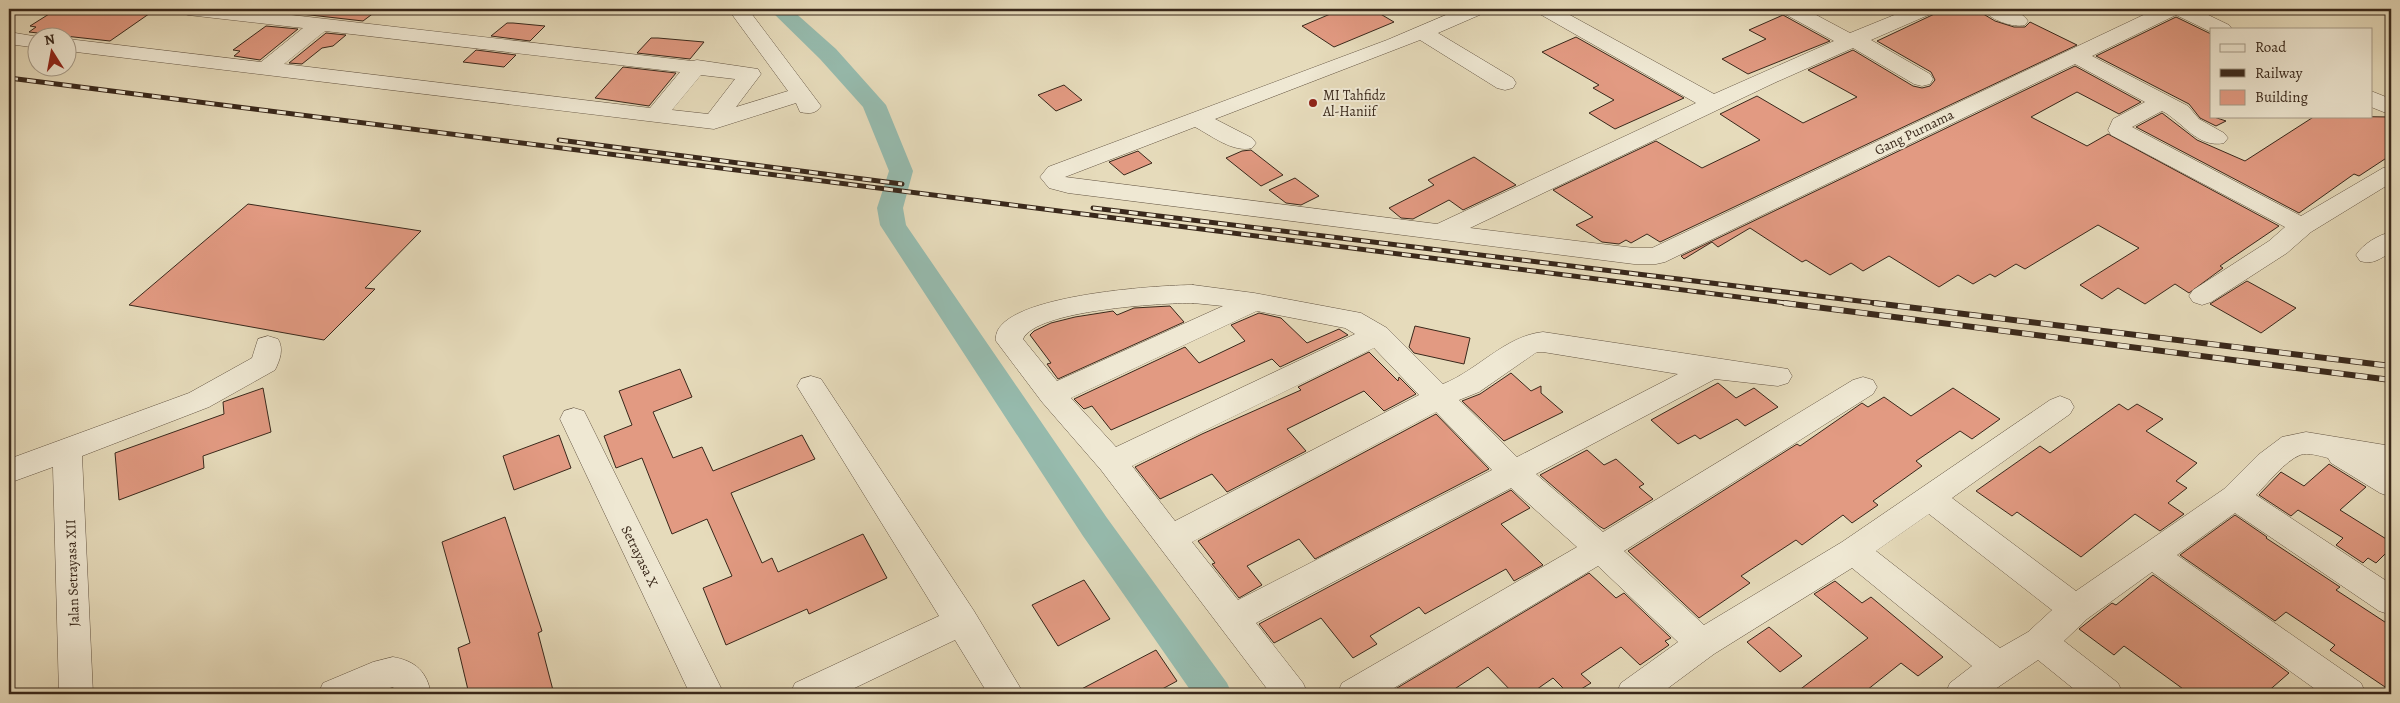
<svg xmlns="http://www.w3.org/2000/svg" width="2400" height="703" font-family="Alegreya,serif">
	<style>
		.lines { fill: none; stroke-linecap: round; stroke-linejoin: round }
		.canal { fill: #96bbae; fill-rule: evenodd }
		.building { fill: #e29a82; stroke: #39281b }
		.minor-casing { stroke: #645543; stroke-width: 1 }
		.minor { fill: #efe8d3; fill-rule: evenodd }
		.rail-far1-casing { stroke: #39281b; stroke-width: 5 }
		.rail-casing { stroke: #39281b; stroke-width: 6 }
		.rail-far1 { stroke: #efe8d3; stroke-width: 3; stroke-dasharray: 9; stroke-linecap: butt }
		.rail { stroke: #efe8d3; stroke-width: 4.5; stroke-dasharray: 12; stroke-linecap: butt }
		.poi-dot { fill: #8f2418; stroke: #efe8d3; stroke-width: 2 }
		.labels { text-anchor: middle; stroke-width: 4; stroke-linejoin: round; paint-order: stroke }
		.poi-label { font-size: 14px; fill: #39281b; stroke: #efe8d3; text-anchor: start }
		.street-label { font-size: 14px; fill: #39281b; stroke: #efe8d3 }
	</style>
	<rect width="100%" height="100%" fill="#e6dbbb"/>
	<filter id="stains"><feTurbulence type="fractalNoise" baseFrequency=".004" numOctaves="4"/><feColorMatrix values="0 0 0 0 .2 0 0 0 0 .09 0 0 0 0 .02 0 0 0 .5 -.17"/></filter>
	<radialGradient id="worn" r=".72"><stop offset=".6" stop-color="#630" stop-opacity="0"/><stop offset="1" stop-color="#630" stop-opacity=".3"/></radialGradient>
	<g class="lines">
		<!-- canal -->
		<path class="canal" d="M769 9H791L836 49 886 105 913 171 903 208 906 225 1107 518 1227 683 1232 694H1193L1083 536 880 225 877 208 889 171 863 107 820 59Z"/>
	</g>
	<!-- building -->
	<g class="building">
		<path d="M57 9H156L110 41 29 32 36 27 30 26Z"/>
		<path d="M288 9H379L363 21 284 12Z"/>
		<path d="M1342 9H1372L1394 22 1334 47 1302 26Z"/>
		<path d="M1945 9H1975L1995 21 2014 27H2025L2030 22 2077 45 1660 242 1647 234 1631 243 1626 240 1619 244 1602 242 1576 225 1593 217 1553 190 1656 141 1702 168 1760 140 1720 114 1757 96 1803 123 1857 97 1808 70 1853 50 1913 86 1922 88 1930 86 1935 80 1931 72 1877 41Z"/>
		<path d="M1783 15 1830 41 1748 74 1722 59 1766 39 1749 30Z"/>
		<path d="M2176 17 2211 34V116L2226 121 2216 126 2200 118 2189 104 2096 56Z"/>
		<path d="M507 23H513L545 26 530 41 491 36Z"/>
		<path d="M266 26 298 29 260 60 234 56 240 51 233 50Z"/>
		<path d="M326 33 346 35 333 46 322 48 302 64 289 63Z"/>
		<path d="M1576 37 1684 98 1615 129 1589 113 1614 100 1593 88 1599 85 1542 52Z"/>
		<path d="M651 38H658L704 42 690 59 637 53Z"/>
		<path d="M476 50 516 55 504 67 463 62Z"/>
		<path d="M2075 66 2141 102 2119 114 2077 92 2031 117 2087 146 2108 134 2279 226 2220 266 2223 268 2189 293 2175 284 2145 304 2118 288 2102 299 2080 285 2139 248 2098 225 2025 269 2016 264 1995 277 1990 274 1973 284 1958 275 1939 287 1889 256 1863 271 1851 263 1830 275 1806 260 1802 262 1750 228 1718 247 1712 242 1684 259 1681 256Z"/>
		<path d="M623 67 676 73 649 106 595 98Z"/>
		<path d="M1064 85 1082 100 1056 111 1038 95Z"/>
		<path d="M2162 113 2197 140 2245 161 2315 116 2391 117V155L2359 176 2354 174 2299 213 2136 127Z"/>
		<path d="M1251 150 1283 175 1261 186 1226 158 1242 151Z"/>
		<path d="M1138 151 1152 163 1124 175 1109 162Z"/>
		<path d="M1474 157 1516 185 1463 210 1449 200 1413 219 1401 218 1389 208 1434 185 1428 180Z"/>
		<path d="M1295 178 1319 196 1301 205 1286 203 1269 190Z"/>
		<path d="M248 204 421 231 365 288 375 289 324 340 129 305Z"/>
		<path d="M2247 281 2296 308 2261 333 2210 304Z"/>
		<path d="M1170 306 1184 322 1058 379 1047 364 1051 363 1030 335 1034 331 1051 323 1075 317 1113 311 1117 315 1134 308Z"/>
		<path d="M1259 313 1281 318 1307 343 1339 329 1348 335 1280 367 1272 359 1111 430 1092 406 1084 409 1074 399 1185 347 1199 363 1245 341 1231 325Z"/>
		<path d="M1415 326 1470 338 1464 364 1414 353 1409 347Z"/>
		<path d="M1369 352 1398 381 1399 377 1416 394 1384 411 1364 391 1287 429 1306 451 1227 492 1212 474 1160 499 1135 467 1202 434 1301 390 1298 387Z"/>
		<path d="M680 369 692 397 653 412 673 458 702 447 713 471 802 435 815 459 731 493 762 563 772 558 778 572 863 534 887 578 809 614 807 609 726 645 703 588 732 576 707 519 672 534 642 458 616 468 604 436 632 425 619 391Z"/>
		<path d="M1511 373 1531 391 1541 386V393L1563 412 1504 441 1462 401 1480 394Z"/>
		<path d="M1718 383 1736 398 1754 388 1778 407 1745 426 1737 419 1700 439 1695 435 1678 444 1651 420Z"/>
		<path d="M263 388 271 432 203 456 204 468 119 500 115 453 224 414 223 402Z"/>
		<path d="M1953 388 2000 419 1972 439 1960 431 1916 461 1922 466 1873 501 1878 505 1852 523 1843 515 1802 545 1796 540 1741 576 1750 583 1699 618 1628 551 1797 444 1800 446 1862 403 1868 407 1884 397 1911 416Z"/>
		<path d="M2119 404 2128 410 2137 404 2163 419 2146 431 2197 463 2176 481 2187 488 2168 503 2184 514 2160 531 2135 514 2081 557 2017 512 2012 516 1976 491 2040 446 2050 453Z"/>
		<path d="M1436 414 1489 469 1315 559 1299 539 1247 566 1262 585 1239 598 1212 564 1215 563 1198 541Z"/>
		<path d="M559 435 571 468 514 490 503 456Z"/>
		<path d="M1587 450 1604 465 1616 459 1644 484 1639 487 1653 499 1604 529 1599 526 1540 475Z"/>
		<path d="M2329 464 2366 487 2340 510 2391 542V548L2376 563 2368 558 2363 563 2336 545 2343 538 2298 510 2291 516 2259 495 2281 472 2304 486Z"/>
		<path d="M1511 490 1530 508 1501 524 1543 565 1514 581 1506 569 1425 614 1419 607 1370 636 1377 644 1353 658 1321 618 1274 643 1259 624Z"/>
		<path d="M2235 515 2267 537 2266 538 2340 587 2336 590 2391 626V691L2330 650 2335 645 2286 612 2275 621 2180 555Z"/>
		<path d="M505 517 542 631 538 633 554 694H469L458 648 470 643 442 542Z"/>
		<path d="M1589 573 1616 598 1624 593 1671 638 1665 641 1669 645 1640 665 1621 647 1581 674 1591 683 1573 694H1569L1553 678 1530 694H1514L1488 667 1447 694H1387Z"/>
		<path d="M2153 575 2289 673 2265 694H2190L2124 646 2114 655 2079 629 2112 603 2116 605Z"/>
		<path d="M1084 580 1110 619 1058 646 1032 605Z"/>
		<path d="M1835 581 1862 603 1871 597 1943 657 1918 676 1901 663 1862 694H1794L1868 638 1814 594Z"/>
		<path d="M1769 627 1802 656 1780 672 1747 642Z"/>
		<path d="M1156 650 1177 681 1153 694H1072Z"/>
	</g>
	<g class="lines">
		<defs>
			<g id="minor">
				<path d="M178 9H239L692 61 697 60 758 69 761 74 736 107 788 91 728 9H748L821 106C816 114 809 114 800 112L796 103 714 129 68 51V39L261 62 303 28 188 15 181 13ZM325 31 680 72 650 108 284 64ZM701 75 735 79 708 114 672 110Z"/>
				<path d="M1460 9H1487L1484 13 1438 33 1513 78 1516 83 1513 88 1505 90 1497 88 1420 40 1215 119 1252 138 1256 143 1252 148C1233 153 1212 136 1195 127L1065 177 1437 224 1696 103 1559 25 1538 13 1535 9H1559L1714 94 1834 41 1783 13 1780 9H1805L1850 33 1909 9H1936L1933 13 1871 40 1930 74 1933 79 1930 84 1922 86 1914 84 1853 48 1774 83 1470 228 1634 248H1652L2156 9H2196L2229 25 2232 29H2211V32L2176 15 2092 56 2188 106 2199 119 2224 133 2228 138 2224 143C2198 149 2182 121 2162 111L2132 127 2301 216 2383 168 2391 166V183L2311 232 2287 253 2211 302 2202 305 2193 302 2189 296 2193 290 2269 241 2285 227 2111 135 2108 130 2113 119 2145 102 2075 64 1665 262 1656 264H1634L1068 193 1049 188 1040 177 1048 167 1387 40Z"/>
				<path d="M1983 9C1998 8 2019 7 2028 21L2025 25C2013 28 1990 20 1983 9Z"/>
				<path d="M9 32 45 38H38V48L9 44Z"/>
				<path d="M2371 91 2391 99V115L2371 107Z"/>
				<path d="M2391 232V252C2380 259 2373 265 2360 261L2356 255C2363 244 2378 235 2391 232Z"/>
				<path d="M1193 285 1254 293 1361 313 1387 328 1443 384C1478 370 1505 336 1543 332L1788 369 1792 376 1788 383 1778 386 1715 379 1536 474 1603 532 1853 380 1863 377 1873 380 1877 387 1873 394 1624 551 1704 625 1842 542 2050 400 2060 396 2070 400 2074 407 2070 414 1952 498 2076 591 2224 489 2258 455 2282 437 2306 432 2391 446V468H2386L2391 470V497L2380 493 2331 463 2328 458C2320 456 2308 452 2300 455 2285 461 2267 484 2256 495L2391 584V615L2379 611 2235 513 2177 555 2361 683 2366 694H2322L2152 572 2087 619 2064 641 2118 683 2123 694H2080L2038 660 1988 694H1945L1950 683 1972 666 1852 568 1714 654 1660 694H1616L1621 683 1678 642 1598 566 1384 694H1337L1342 683 1577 547 1511 488 1256 623 1303 683 1308 694H1271L1101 470 1042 402 996 341C989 295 1162 285 1193 285ZM1193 303 1223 306 1057 381 1023 339C1036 310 1162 303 1193 303ZM1257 311 1345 328 1355 334 1116 447 1071 398ZM1374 348 1419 395 1175 521 1132 466ZM1537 352H1543L1678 374 1517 457 1459 400 1479 392ZM1436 412 1492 470 1238 600 1192 542ZM1929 514 2052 610 2028 632 2000 648 1876 551Z"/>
				<path d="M268 336 278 339C284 349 280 360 275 370L209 407 82 456 93 694H59L53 467 9 483V459L189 393 252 358 258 339Z"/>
				<path d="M811 376 821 379 974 611 1024 694H988L955 640 842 694H790L795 683 939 616 797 386 801 379Z"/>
				<path d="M574 408 584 411 588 419 724 694H690L560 419 564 411Z"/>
				<path d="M393 657C416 661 427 672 431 694H397L393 687 369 694H318L323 683 373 662Z"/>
			</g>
		</defs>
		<!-- minor casing -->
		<use href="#minor" class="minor-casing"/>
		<!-- minor -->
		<use href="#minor" class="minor"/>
		<defs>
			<g id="rail-far1">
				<path d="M9 78 1794 304"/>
				<path d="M559 140 902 184"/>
				<path d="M1093 208 1884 304"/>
			</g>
			<g id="rail">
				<path d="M1784 303 2391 380"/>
				<path d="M1874 303 2391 366"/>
			</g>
		</defs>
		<!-- rail-far1 casing -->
		<use href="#rail-far1" class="rail-far1-casing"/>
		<!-- rail casing -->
		<use href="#rail" class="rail-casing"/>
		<!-- rail-far1 -->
		<use href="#rail-far1" class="rail-far1"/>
		<!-- rail -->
		<use href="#rail" class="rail"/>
	</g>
	<!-- markers -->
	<circle class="poi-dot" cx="1313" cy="103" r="5"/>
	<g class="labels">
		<!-- poi labels -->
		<g class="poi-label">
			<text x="1323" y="100">MI Tahfidz<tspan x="1323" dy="16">Al-Haniif</tspan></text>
		</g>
		<!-- street labels -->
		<g class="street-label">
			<text transform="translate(1914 132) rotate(-26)" y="5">Gang Purnama</text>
			<text transform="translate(640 556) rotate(64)" y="5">Setrayasa X</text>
			<text transform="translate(72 573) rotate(-92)" y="5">Jalan Setrayasa XII</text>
		</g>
	</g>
	<!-- margin -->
	<rect width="2400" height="703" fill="none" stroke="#e6dbbb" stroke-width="30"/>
	<rect x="10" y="10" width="2380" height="683" fill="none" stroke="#39281b" stroke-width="2.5"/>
	<rect x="15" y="15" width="2370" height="673" fill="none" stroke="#39281b"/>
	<!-- legend -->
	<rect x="2210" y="28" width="162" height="90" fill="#efe8d3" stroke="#a69b89"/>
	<rect x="2220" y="44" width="25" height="8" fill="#efe8d3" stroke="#a69b89"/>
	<text x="2255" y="52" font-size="15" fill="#39281b">Road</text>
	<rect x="2220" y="69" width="25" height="8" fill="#39281b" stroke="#a69b89"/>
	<text x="2255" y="78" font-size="15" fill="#39281b">Railway</text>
	<rect x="2220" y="90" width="25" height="15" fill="#e29a82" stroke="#a69b89"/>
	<text x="2255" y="102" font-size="15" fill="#39281b">Building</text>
	<!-- north arrow -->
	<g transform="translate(52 52) rotate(349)"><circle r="24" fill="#efe8d3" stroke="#a69b89"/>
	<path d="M0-4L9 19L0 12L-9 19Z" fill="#8f2418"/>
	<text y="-8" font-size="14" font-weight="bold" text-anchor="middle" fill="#39281b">N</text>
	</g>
	<rect width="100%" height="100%" filter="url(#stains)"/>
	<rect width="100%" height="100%" fill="url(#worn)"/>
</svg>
